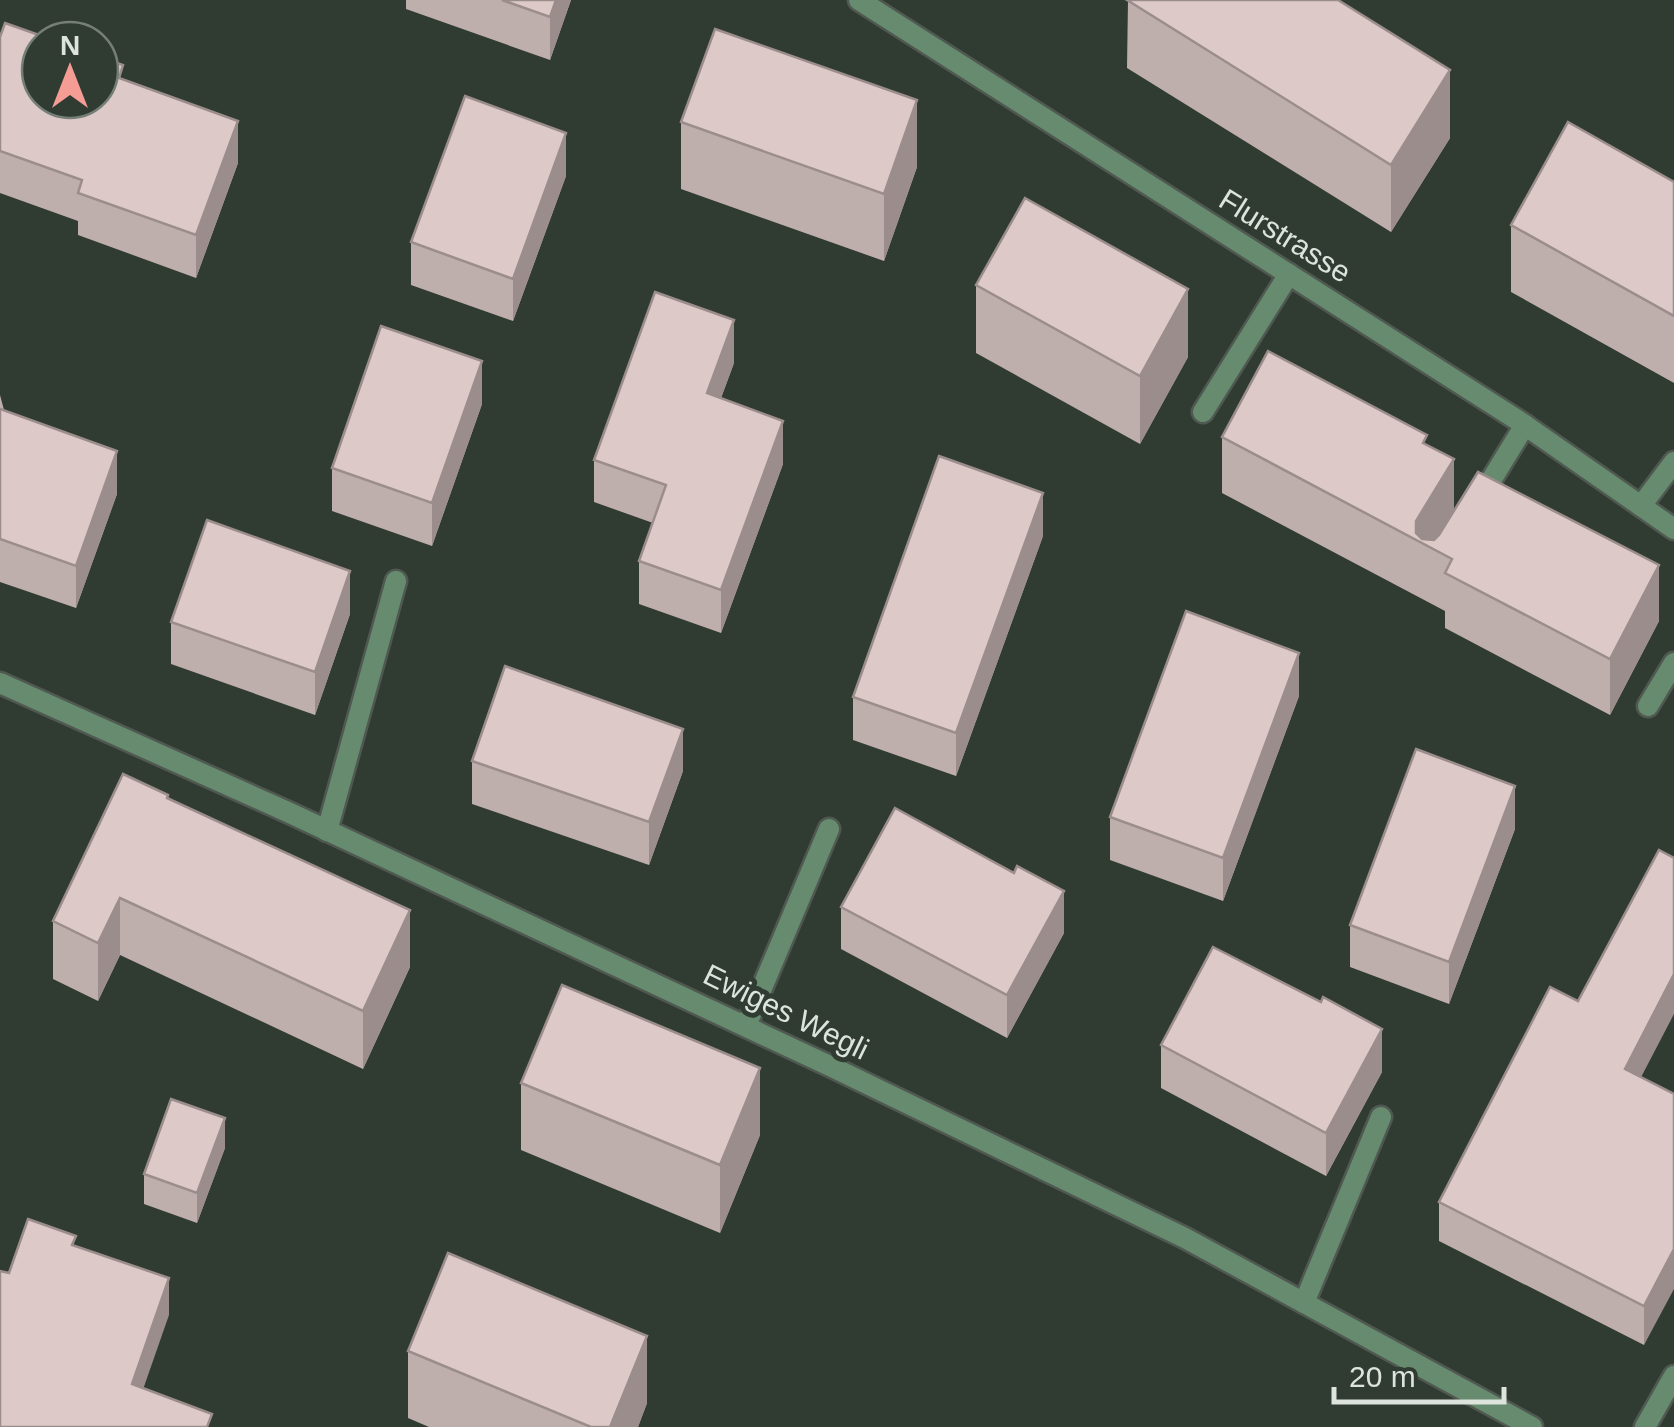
<svg xmlns="http://www.w3.org/2000/svg" width="1674" height="1427" font-family="Helvetica,sans-serif">
	<style>
		.lines { fill: none; stroke-linecap: round; stroke-linejoin: round }
		.lane-casing { stroke: #4f5951; stroke-width: 25 }
		.street-casing { stroke: #4f5951; stroke-width: 25 }
		.lane { stroke: #678b6e; stroke-width: 20 }
		.street { stroke: #678b6e; stroke-width: 20 }
		.wall { fill: #beaeac }
		.shaded-wall { fill: #9b8d8c }
		.building { fill: #ddcac8; stroke: #9b8d8c; stroke-width: 2.5 }
		.labels { text-anchor: middle; stroke-width: 10; stroke-linejoin: round; paint-order: stroke }
		.street-label { font-size: 30px; fill: #dde4de; stroke: #303b32 }
	</style>
	<rect width="100%" height="100%" fill="#303b32"/>
	<g class="lines">
		<defs>
			<g id="lane">
				<path d="M1203 412 1289 274"/>
				<path d="M1479 500 1525 425"/>
				<path d="M1641 506 1674 462"/>
				<path d="M1648 706 1674 663"/>
				<path d="M327 831 396 581"/>
				<path d="M746 1026 829 829"/>
				<path d="M1304 1303 1381 1117"/>
			</g>
			<g id="street">
				<path d="M859 0 1519 421 1674 529"/>
				<path d="M0 683 290 813 832 1067 1185 1238 1532 1427"/>
				<path d="M1645 1427 1674 1376"/>
			</g>
		</defs>
		<!-- lane casing -->
		<use href="#lane" class="lane-casing"/>
		<!-- street casing -->
		<use href="#street" class="street-casing"/>
		<!-- lane -->
		<use href="#lane" class="lane"/>
		<!-- street -->
		<use href="#street" class="street"/>
	</g>
	<!-- wall -->
	<g class="wall">
		<path d="M406 0H571L550 60 406 9Z"/>
		<path d="M1128 0 1450 138 1391 232 1127 68Z"/>
		<path d="M0 37 123 80 238 163 196 278 78 235V221L0 193Z"/>
		<path d="M681 122 917 167 884 261 681 189Z"/>
		<path d="M566 176 513 321 411 285V242Z"/>
		<path d="M1674 182V383L1511 292V225Z"/>
		<path d="M976 285 1188 357 1140 444 976 353Z"/>
		<path d="M734 363 721 398 783 464 721 633 639 604V561L653 523 594 502V460Z"/>
		<path d="M0 395 4 410 117 494 76 608 0 582Z"/>
		<path d="M482 404 432 546 332 511V468Z"/>
		<path d="M1222 437 1427 446 1454 512 1659 621 1610 715 1445 628V611L1222 493Z"/>
		<path d="M1043 536 956 776 853 740V697Z"/>
		<path d="M350 614 315 715 171 664V622Z"/>
		<path d="M1299 696 1223 901 1110 860V817Z"/>
		<path d="M472 761 683 771 649 865 472 804Z"/>
		<path d="M168 798 410 967 363 1069 120 955 98 1001 53 979V921Z"/>
		<path d="M1515 829 1449 1004 1350 967V925Z"/>
		<path d="M841 907 1064 933 1007 1038 841 949Z"/>
		<path d="M1161 1045 1382 1072 1326 1176 1161 1088Z"/>
		<path d="M1641 1077 1674 1094 1644 1345 1439 1241V1202Z"/>
		<path d="M521 1083 760 1135 720 1233 521 1150Z"/>
		<path d="M225 1148 197 1223 144 1204V1174Z"/>
		<path d="M408 1351 647 1403 638 1427H429L408 1418Z"/>
	</g>
	<!-- shaded-wall -->
	<g class="shaded-wall">
		<path d="M556 0H571L550 60V17Z"/>
		<path d="M1450 70V138L1391 232V165Z"/>
		<path d="M917 100V167L884 261V194Z"/>
		<path d="M238 121V163L196 278V235Z"/>
		<path d="M566 133V176L513 321V279Z"/>
		<path d="M1188 289V357L1140 444V376Z"/>
		<path d="M734 320V363L707 436V393Z"/>
		<path d="M482 361V404L432 546V503Z"/>
		<path d="M783 421V464L721 633V590Z"/>
		<path d="M117 451V494L76 608V566Z"/>
		<path d="M1454 459V515L1433 549 1416 540V521Z"/>
		<path d="M1043 493V536L956 776V733Z"/>
		<path d="M1659 565V621L1610 715V659Z"/>
		<path d="M350 571V614L315 715V672Z"/>
		<path d="M1299 653V696L1223 901V858Z"/>
		<path d="M683 729V771L649 865V822Z"/>
		<path d="M1515 786V829L1449 1004V962Z"/>
		<path d="M1064 891V933L1007 1038V995Z"/>
		<path d="M120 898V955L98 1001V943Z"/>
		<path d="M410 910V967L363 1069V1011Z"/>
		<path d="M1674 974V1014L1625 1108V1069Z"/>
		<path d="M1382 1029V1072L1326 1176V1133Z"/>
		<path d="M760 1068V1135L720 1233V1165Z"/>
		<path d="M225 1118V1148L197 1223V1193Z"/>
		<path d="M1674 1249V1289L1644 1345V1306Z"/>
		<path d="M169 1278V1315L132 1421V1384Z"/>
		<path d="M647 1336V1403L638 1427H610Z"/>
	</g>
	<!-- building -->
	<g class="building">
		<path d="M502 0H556L550 17Z"/>
		<path d="M1127 0H1338L1450 70 1391 165Z"/>
		<path d="M5 23 53 40H40V100H100V57L123 65 119 78 238 121 196 235 78 193 82 180 0 151V37Z"/>
		<path d="M715 29 917 100 884 194 681 122Z"/>
		<path d="M465 96 566 133 513 279 411 242Z"/>
		<path d="M1568 122 1674 182V316L1511 225Z"/>
		<path d="M1025 198 1188 289 1140 376 976 285Z"/>
		<path d="M655 292 734 320 707 393 783 421 721 590 639 561 666 485 594 460Z"/>
		<path d="M381 326 482 361 432 503 332 468Z"/>
		<path d="M1268 351 1427 435 1423 443 1454 459 1416 521V533L1422 539 1434 540 1439 535 1478 472 1659 565 1610 659 1445 573 1452 559 1222 437Z"/>
		<path d="M0 409 117 451 76 566 0 539Z"/>
		<path d="M939 456 1043 493 956 733 853 697Z"/>
		<path d="M207 520 350 571 315 672 171 622Z"/>
		<path d="M1186 611 1299 653 1223 858 1110 817Z"/>
		<path d="M505 666 683 729 649 822 472 761Z"/>
		<path d="M1416 749 1515 786 1449 962 1350 925Z"/>
		<path d="M123 774 168 795 167 798 410 910 363 1011 120 898 98 943 53 921Z"/>
		<path d="M895 808 1014 873 1017 866 1064 891 1007 995 841 907Z"/>
		<path d="M1659 850 1674 858V974L1625 1069 1674 1094V1249L1644 1306 1439 1202 1550 987 1578 1001Z"/>
		<path d="M1213 947 1321 1002 1323 997 1382 1029 1326 1133 1161 1045Z"/>
		<path d="M562 985 760 1068 720 1165 521 1083Z"/>
		<path d="M171 1099 225 1118 197 1193 144 1174Z"/>
		<path d="M28 1219 76 1236 72 1245 169 1278 132 1384 212 1414 207 1427H0V1271L9 1273Z"/>
		<path d="M448 1253 647 1336 610 1427H591L408 1351Z"/>
	</g>
	<g class="labels">
		<!-- street labels -->
		<g class="street-label">
			<text transform="translate(1285 236) rotate(32)" y="10">Flurstrasse</text>
			<text transform="translate(786 1012) rotate(26)" y="10">Ewiges Wegli</text>
		</g>
	</g>
	<!-- north arrow -->
	<g transform="translate(70 70)"><circle r="48" fill="#303b32" stroke="#757f77" stroke-width="2.5"/>
	<path d="M0-8L18 38L0 25L-18 38Z" fill="#f59c95"/>
	<text y="-15" font-size="28" font-weight="bold" text-anchor="middle" fill="#dde4de">N</text>
	</g>
	<!-- scale -->
	<path d="M1334 1387v15h170v-15" fill="none" stroke="#dde4de" stroke-width="5"/>
	<text x="1349" y="1387" font-size="30" fill="#dde4de" stroke="#303b32" stroke-width="8" paint-order="stroke">20 m</text>
</svg>
